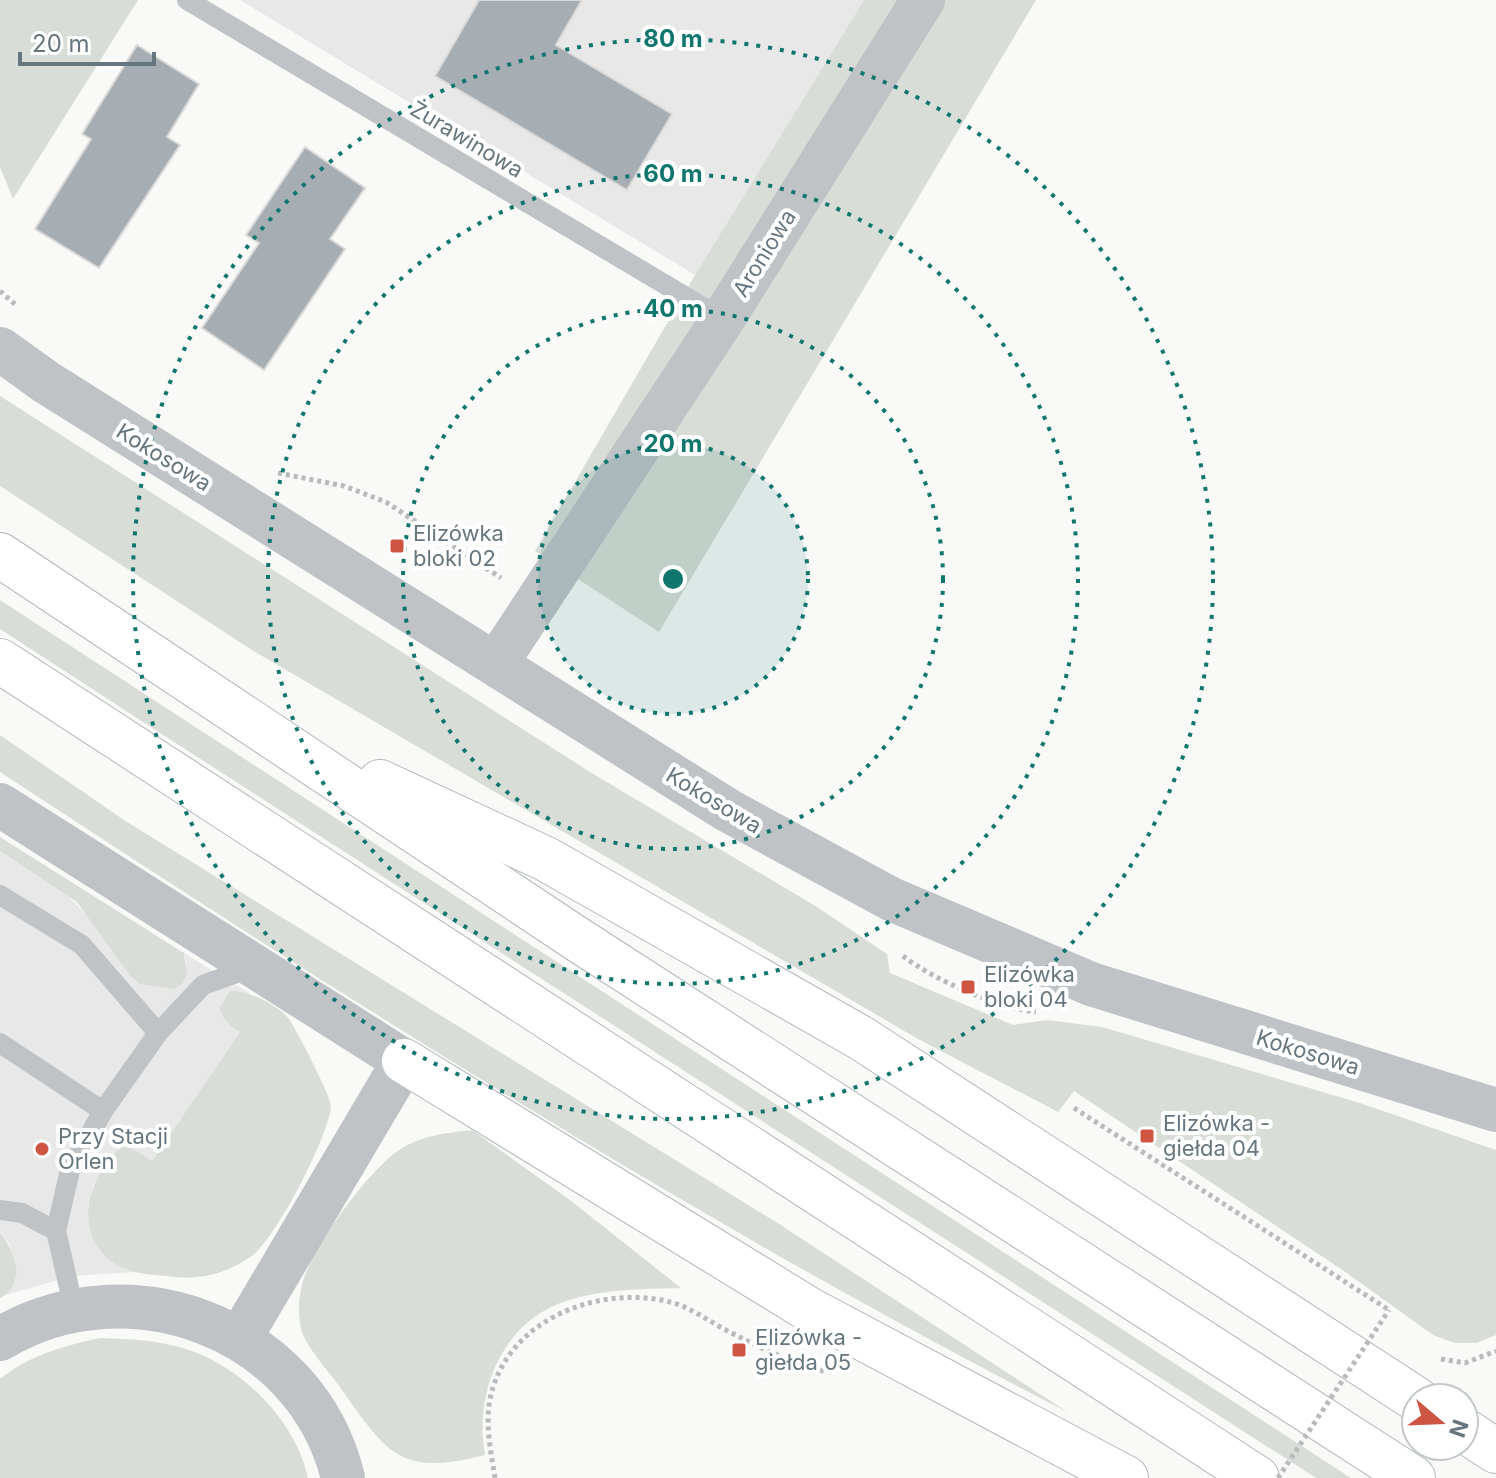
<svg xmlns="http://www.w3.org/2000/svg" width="1496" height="1478" font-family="Inter,sans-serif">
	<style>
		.built { fill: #e7e8e7 }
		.green { fill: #d9ddd7 }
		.building { fill: #a7aeb3; stroke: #dbdad9; stroke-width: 2 }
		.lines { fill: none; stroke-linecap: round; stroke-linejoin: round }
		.secondary-casing { stroke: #b1b7bb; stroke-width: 46 }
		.path { stroke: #b7bbbd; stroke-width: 5; stroke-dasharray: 4 4; stroke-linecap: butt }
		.service { stroke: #bfc3c6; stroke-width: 20 }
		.tertiary { stroke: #bfc3c6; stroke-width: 44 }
		.secondary { stroke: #fff; stroke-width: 44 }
		.path-bridge { stroke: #b7bbbd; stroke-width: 5; stroke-dasharray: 4 4; stroke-linecap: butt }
		.ring { fill: none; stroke: #0f766e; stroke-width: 4; stroke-dasharray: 4 8 }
		.poi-dot { fill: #ce5542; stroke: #fff; stroke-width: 3 }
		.labels { text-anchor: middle; stroke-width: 8; stroke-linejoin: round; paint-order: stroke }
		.street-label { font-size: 22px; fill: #67767e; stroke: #fff }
		.poi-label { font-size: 22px; fill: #67767e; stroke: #fff; text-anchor: start }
		.centre { fill: #0f766e; stroke: #fff; stroke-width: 4 }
		.ring-label { font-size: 24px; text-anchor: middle; font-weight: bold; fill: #0f766e; stroke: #fff; stroke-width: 8; stroke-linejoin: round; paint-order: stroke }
	</style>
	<rect width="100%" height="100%" fill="#f9f9f7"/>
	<!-- built -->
	<g class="built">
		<path d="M240 0H864L695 275Z"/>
		<path d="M0 851 63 891 87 915 187 964 184 953 251 994 230 991 228 1024 240 1032 152 1161 134 1149 124 1148 116 1152 93 1185 88 1207 124 1268 136 1272 72 1276 6 1295 16 1280 10 1245 0 1231Z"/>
	</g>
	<!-- green -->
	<g class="green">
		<path d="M0 0H138L13 199 0 167Z"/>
		<path d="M864 0H1036L659 632 535 551 695 275Z"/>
		<path d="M0 396 590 772 817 907 887 954 890 973 1013 1025 1047 1020 1102 1027 1360 1103 1496 1150V1335L1476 1343H1455L1433 1335 1344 1271 1074 1091 1058 1112 918 1039 252 650 0 486Z"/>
		<path d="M0 600 1351 1478H1316L140 720 0 629Z"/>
		<path d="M0 735 127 822 779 1224 1069 1413C699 1223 347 1000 0 772Z"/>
		<path d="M0 837 184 953 187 975 182 984 173 989 140 984 130 976 77 902 0 851Z"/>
		<path d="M230 991C248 990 278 1005 289 1019 296 1029 331 1096 331 1106 329 1136 277 1236 253 1255 227 1274 199 1281 167 1276 154 1275 138 1274 126 1269 82 1251 79 1202 104 1168 110 1160 115 1148 126 1147 135 1147 145 1157 152 1161L240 1032 228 1024 219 1009Z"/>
		<path d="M472 1130 570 1200 681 1288C644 1289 602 1289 566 1301 501 1322 474 1394 485 1455 402 1476 389 1456 344 1393 330 1372 312 1355 302 1333 296 1311 299 1286 309 1266 324 1233 367 1174 395 1153 417 1136 446 1133 472 1130Z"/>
		<path d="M0 1232C14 1250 28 1284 0 1298Z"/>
		<path d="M100 1338C130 1339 157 1340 186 1349 241 1366 296 1421 308 1478H0V1379C30 1355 63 1346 100 1338Z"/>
	</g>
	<!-- building -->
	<g class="building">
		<path d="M479 0H582L556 45 672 114 627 190 435 76Z"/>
		<path d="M137 45 199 84 167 137 180 145 99 268 35 229 91 139 82 134Z"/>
		<path d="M305 147 365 188 330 239 345 249 264 370 202 328 259 243 246 235Z"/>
	</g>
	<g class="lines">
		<defs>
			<g id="secondary">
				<path d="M0 555 577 939 1413 1478"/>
				<path d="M0 661 1257 1478"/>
				<path d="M380 782 546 859 861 1038 1416 1399"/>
				<path d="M404 1061 810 1310 1126 1478"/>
				<path d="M1464 1430 1496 1451"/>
			</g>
		</defs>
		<!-- secondary casing -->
		<use href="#secondary" class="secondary-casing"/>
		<!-- path -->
		<g class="path">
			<path d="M0 291 17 306"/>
			<path d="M278 473 344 486 386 502 501 578"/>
			<path d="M903 956C934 980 998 1008 1036 1012"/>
			<path d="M1074 1108 1389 1310"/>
			<path d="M1441 1359 1465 1363 1496 1351"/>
			<path d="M495 1478C491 1452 485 1425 490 1399 506 1320 598 1284 670 1302 688 1306 707 1320 724 1329 758 1347 789 1362 826 1372"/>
		</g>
		<!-- service -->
		<g class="service">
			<path d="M187 0 723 319"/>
			<path d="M0 895 82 945 158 1033"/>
			<path d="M0 1043 103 1111"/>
			<path d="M0 1210 22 1213 56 1231"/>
			<path d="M74 1309 56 1231 70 1170 103 1111 158 1033 203 985 250 968"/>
		</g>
		<!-- tertiary -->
		<g class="tertiary">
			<path d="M0 349 46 382 729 811 891 899 1091 984 1496 1110"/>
			<path d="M496 664 723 319 923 0"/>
			<path d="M0 805 404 1061 240 1338"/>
			<path d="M0 1339C129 1262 307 1328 343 1478"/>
		</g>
		<!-- secondary -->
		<use href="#secondary" class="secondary"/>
		<!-- path-bridge -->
		<path class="path-bridge" d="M1278 1478 1389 1310"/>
	</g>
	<!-- distance rings -->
	<circle cx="673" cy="579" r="135" fill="#0f766e" fill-opacity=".12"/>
	<g class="ring">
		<circle cx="673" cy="579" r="135"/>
		<circle cx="673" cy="579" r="270"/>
		<circle cx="673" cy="579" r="405"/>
		<circle cx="673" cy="579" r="540"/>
	</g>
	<!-- markers -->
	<g class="poi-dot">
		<rect x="389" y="538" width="16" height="16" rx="4"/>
		<rect x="960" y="979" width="16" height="16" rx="4"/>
		<rect x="1139" y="1128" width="16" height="16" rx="4"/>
		<circle cx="42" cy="1149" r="8"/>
		<rect x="731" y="1342" width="16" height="16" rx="4"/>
	</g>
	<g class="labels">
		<!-- street labels -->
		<g class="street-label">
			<text transform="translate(467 139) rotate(31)" y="8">Żurawinowa</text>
			<text transform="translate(764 253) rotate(-58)" y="8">Aroniowa</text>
			<text transform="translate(164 457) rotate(32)" y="8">Kokosowa</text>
			<text transform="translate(714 800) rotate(31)" y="8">Kokosowa</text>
			<text transform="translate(1308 1052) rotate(17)" y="8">Kokosowa</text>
		</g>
		<!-- poi labels -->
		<g class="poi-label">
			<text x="413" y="541">Elizówka<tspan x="413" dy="25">bloki 02</tspan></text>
			<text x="984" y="982">Elizówka<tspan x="984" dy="25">bloki 04</tspan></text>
			<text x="1163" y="1131">Elizówka -<tspan x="1163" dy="25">giełda 04</tspan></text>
			<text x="58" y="1144">Przy Stacji<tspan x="58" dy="25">Orlen</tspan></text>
			<text x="755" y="1345">Elizówka -<tspan x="755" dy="25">giełda 05</tspan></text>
		</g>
	</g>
	<circle cx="673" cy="579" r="12" class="centre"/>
	<g class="ring-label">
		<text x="673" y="47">80 m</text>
		<text x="673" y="182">60 m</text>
		<text x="673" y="317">40 m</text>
		<text x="673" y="452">20 m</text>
	</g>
	<!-- north arrow -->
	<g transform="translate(1440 1422) rotate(109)"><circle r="38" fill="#ffffff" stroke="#c2c8cb" stroke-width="2"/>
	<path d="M0-6L14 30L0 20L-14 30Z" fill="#ce5542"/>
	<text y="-12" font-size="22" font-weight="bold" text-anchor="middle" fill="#67767e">N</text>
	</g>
	<!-- scale -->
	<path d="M20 52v12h134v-12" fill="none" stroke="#67767e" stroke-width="4"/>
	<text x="32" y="52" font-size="24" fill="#67767e" stroke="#ffffff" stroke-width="6" paint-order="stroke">20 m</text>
</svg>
